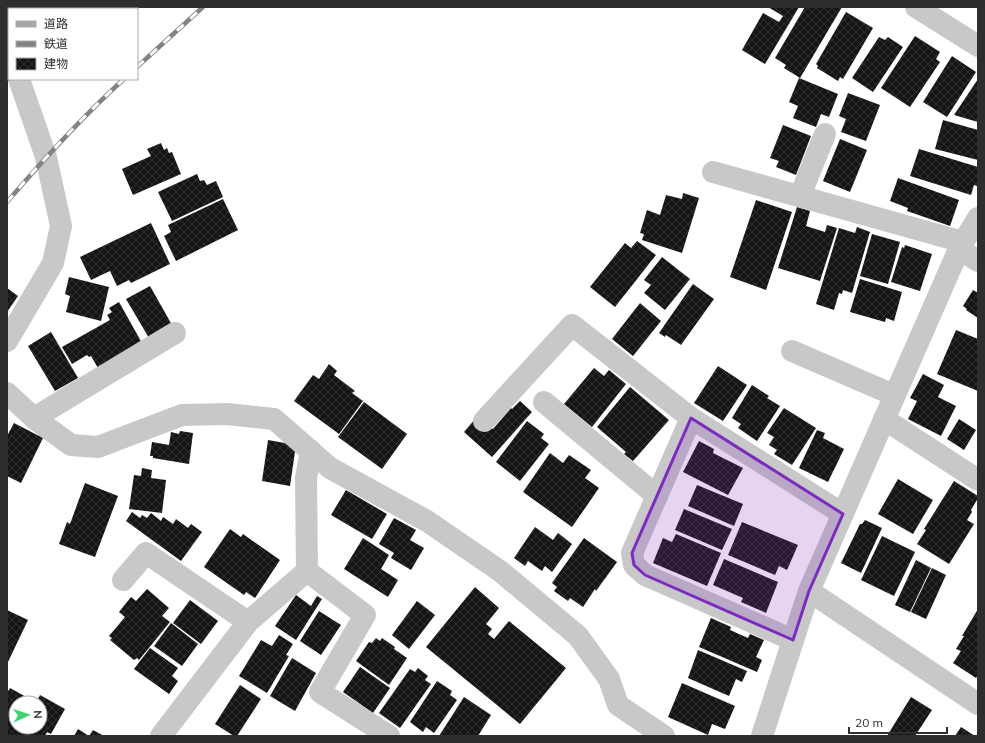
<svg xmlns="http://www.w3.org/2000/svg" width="985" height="743" font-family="Mulish,'Noto Sans JP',sans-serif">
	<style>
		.building { fill: url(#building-cross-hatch) }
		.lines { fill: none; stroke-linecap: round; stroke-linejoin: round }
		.minor { stroke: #c8c8c8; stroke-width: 22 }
		.primary { stroke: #a6a6a6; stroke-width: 22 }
		.rail-casing { stroke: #838383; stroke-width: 4.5 }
		.rail { stroke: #fff; stroke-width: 3; stroke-dasharray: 9; stroke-linecap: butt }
		.marked { fill: #7b2cbf; fill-opacity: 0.2; stroke: #7b2cbf; stroke-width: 3; stroke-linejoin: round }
	</style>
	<defs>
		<pattern id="building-cross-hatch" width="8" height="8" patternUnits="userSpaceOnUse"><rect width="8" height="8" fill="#151515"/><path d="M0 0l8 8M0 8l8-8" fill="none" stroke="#2f2f2f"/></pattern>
	</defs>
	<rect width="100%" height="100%" fill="#fff"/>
	<!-- building -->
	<g class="building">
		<path d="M768 7H799L765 64 742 50 763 13 779 22 783 16Z"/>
		<path d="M805 7H842L800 78 784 68 786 65 775 58Z"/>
		<path d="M846 12 873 28 843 79 840 77 838 81 817 68 818 66 816 64Z"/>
		<path d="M915 36 940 52 936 59 940 62 910 107 881 88Z"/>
		<path d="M879 37 885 40 888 37 903 47 873 92 852 78Z"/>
		<path d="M952 56 976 72 947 117 923 102Z"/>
		<path d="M799 78 838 94 829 117 821 114 816 127 793 118 798 106 789 102Z"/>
		<path d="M978 79V122L954 115Z"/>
		<path d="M848 93 880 105 866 141 841 132 846 119 839 116Z"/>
		<path d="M943 120 978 130V160L935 149Z"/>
		<path d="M783 125 811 136 796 175 776 167 779 161 770 158Z"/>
		<path d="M840 139 867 150 850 192 823 181Z"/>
		<path d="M161 143 164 150 167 148 169 153 172 152 181 174 133 195 122 169 151 156 147 149Z"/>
		<path d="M919 149 978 167V181L977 186 974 185 971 195 910 176Z"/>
		<path d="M197 174 200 181 204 180 207 185 216 181 223 197 172 221 158 192Z"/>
		<path d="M898 178 959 200 950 226 907 211 908 208 890 201Z"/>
		<path d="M683 193 699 198 682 253 642 240 644 234 640 233 647 210 660 215 666 195 682 199Z"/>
		<path d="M223 199 238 230 176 261 164 236 171 232 168 225Z"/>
		<path d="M756 200 792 212 766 290 730 277Z"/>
		<path d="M797 207 810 211 806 226 825 232 827 225 837 228 820 281 778 268Z"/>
		<path d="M151 223 170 264 131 283 129 280 117 286 110 271 91 280 80 257Z"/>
		<path d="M857 227 870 232 852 293 843 290 842 294 839 293 834 310 816 304 839 228 855 233Z"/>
		<path d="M872 234 900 242 888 284 860 276Z"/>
		<path d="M637 241 656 255 615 307 590 287 625 243 631 248Z"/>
		<path d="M905 245 932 254 920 291 891 282 902 247 904 248Z"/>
		<path d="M662 257 690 279 665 310 644 293 651 285 644 280Z"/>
		<path d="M69 277 109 287 101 321 66 312 70 296 65 294Z"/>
		<path d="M860 279 902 292 894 321 886 318 885 322 850 312Z"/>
		<path d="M693 284 714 299 681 345 666 335 665 337 659 333Z"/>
		<path d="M150 286 172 325 149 338 126 299Z"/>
		<path d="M7 288 18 296 7 312Z"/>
		<path d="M973 290 978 293V318L966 310 967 309 963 306Z"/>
		<path d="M119 302 142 343 98 368 91 356 89 357 87 355 72 364 62 347 110 320 107 315 112 312 109 308Z"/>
		<path d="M640 303 661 321 633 356 612 339Z"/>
		<path d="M956 330 978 339V391L937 374Z"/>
		<path d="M51 332 78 378 55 391 28 346Z"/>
		<path d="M329 364 337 371 334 375 355 391 352 393 363 401 339 434 294 401 313 375 319 379Z"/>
		<path d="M718 366 747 385 723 421 694 403Z"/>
		<path d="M594 368 604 376 609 370 626 384 592 427 564 404Z"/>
		<path d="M923 374 944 385 938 397 956 406 941 436 908 419 917 401 910 398Z"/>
		<path d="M752 385 769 396 767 398 780 406 757 441 738 428 741 424 732 418Z"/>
		<path d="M630 387 669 420 633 461 624 454 626 452 597 427Z"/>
		<path d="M520 401 532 412 492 457 464 432 475 419 481 418 493 429 511 408 512 409Z"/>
		<path d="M364 402 407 434 382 469 338 437Z"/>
		<path d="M784 408 816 428 792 465 774 454 777 450 769 445 774 437 767 433Z"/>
		<path d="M959 419 976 430 964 450 947 439Z"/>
		<path d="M527 421 544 434 541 438 549 444 520 481 496 462Z"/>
		<path d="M14 423 43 438 21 483 7 476V436Z"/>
		<path d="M817 430 825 433 823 438 844 449 828 482 799 468Z"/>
		<path d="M180 431 193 433 189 464 153 458V456H150L152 442 169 445 171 432 179 434Z"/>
		<path d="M268 440 296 445 290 486 262 481Z"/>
		<path d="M699 441 714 449 713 453 743 468 728 495 683 472Z"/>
		<path d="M550 453 563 463 569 455 591 470 585 478 599 488 572 527 523 492Z"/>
		<path d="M142 468 152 470 151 478 166 480 162 513 129 509 134 475 141 476Z"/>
		<path d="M898 479 933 500 913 534 878 514Z"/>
		<path d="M954 481 978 496V498L971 510 972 512 967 520 974 524 949 564 917 544 926 530 924 529Z"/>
		<path d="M85 483 118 496 95 557 59 544 67 522 70 524Z"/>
		<path d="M697 485 743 504 734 526 688 506Z"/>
		<path d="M346 490 387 514 372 539 331 515Z"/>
		<path d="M684 509 732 529 722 550 675 530Z"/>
		<path d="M132 512 140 518 142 515 147 518 151 513 161 521 163 517 173 524 176 519 188 528 191 524 202 532 181 561 126 521Z"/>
		<path d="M394 518 416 530 410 540 424 548 411 570 391 558 394 553 379 544Z"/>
		<path d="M865 520 882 528 861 573 841 563 860 524H862Z"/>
		<path d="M742 522 798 545 787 570 779 566 775 575 728 555Z"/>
		<path d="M535 527 553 540 558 533 572 544 552 572 545 566 542 571 528 561 525 566 514 558Z"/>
		<path d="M230 529 241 537 243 534 280 560 255 598 246 592 244 595 204 567Z"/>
		<path d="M676 534 721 553 707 586 653 563 663 538 672 542Z"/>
		<path d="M882 536 915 552 894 596 861 580Z"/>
		<path d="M363 538 389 555 381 569 398 580 388 597 344 569Z"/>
		<path d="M584 538 617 562 596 591 595 589 583 607 570 598 568 601 554 591 557 587 552 583Z"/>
		<path d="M724 559 778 582 766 613 741 602 743 598 713 585Z"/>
		<path d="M916 560 931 568 910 612 895 605Z"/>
		<path d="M932 568 946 575 926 619 911 612Z"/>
		<path d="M475 587 499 608 486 624 492 629 488 634 494 639 509 621 566 668 520 724 426 647Z"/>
		<path d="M147 589 169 608 162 616 170 622 139 660 137 658 134 660 110 640 112 638 109 636 125 617 119 612 131 597 136 601Z"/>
		<path d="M296 595 311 606 317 596 322 599 296 640 275 626Z"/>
		<path d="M190 600 218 621 201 644 173 623Z"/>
		<path d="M417 601 435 615 409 649 392 635Z"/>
		<path d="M978 609V675L976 678 953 663 961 651 956 649 964 636H962Z"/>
		<path d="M7 610 28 620 7 664Z"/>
		<path d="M319 611 341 625 321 655 300 641Z"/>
		<path d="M711 618 731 627 730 630 748 638 750 634 764 640 756 657 762 660 757 672 699 647Z"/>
		<path d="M171 623 198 644 182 666 154 646Z"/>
		<path d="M279 635 293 644 286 655 289 656 267 693 239 676 261 640 272 646Z"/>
		<path d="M376 638 380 641 382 638 395 647 394 649 407 658 389 685 356 661 369 642 372 643Z"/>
		<path d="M150 648 178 668 172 676 178 681 169 694 134 669Z"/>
		<path d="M698 650 747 671 742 682 736 679 729 696 688 678Z"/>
		<path d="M292 658 316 673 295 711 270 696Z"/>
		<path d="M360 667 390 688 373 713 343 692Z"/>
		<path d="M418 668 428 676 425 680 431 684 400 728 379 713 410 669 415 672Z"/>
		<path d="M437 681 452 691 450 695 457 700 434 733 426 727 423 732 410 722Z"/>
		<path d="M682 683 735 706 725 729 712 724 708 735 668 717Z"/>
		<path d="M240 685 261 699 237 736H234L215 724Z"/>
		<path d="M10 688 28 698 25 702 27 703H16V727H40V703H36L40 695 65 709 51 734 47 732 45 736H7V693Z"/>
		<path d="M464 697 491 715 478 736H439Z"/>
		<path d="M911 697 932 710 915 736H887Z"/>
		<path d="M961 727 975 736H955Z"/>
		<path d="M78 729 89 736 93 730 104 736H74Z"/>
	</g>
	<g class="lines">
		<!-- minor -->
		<g class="minor">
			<path d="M916 7 978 46"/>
			<path d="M713 172 963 242"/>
			<path d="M800 196 825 134"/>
			<path d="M959 249 978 261"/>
			<path d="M7 341 53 263 61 226 46 157 19 79"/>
			<path d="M792 351 894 395"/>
			<path d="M7 393 34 418 71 445 98 447 182 415 227 414 274 419 330 468 427 521 500 571 578 636 609 679 618 705 664 736"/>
			<path d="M544 402 657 496"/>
			<path d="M34 418 175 333"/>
			<path d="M691 418 632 553 634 565 645 575 793 640"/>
			<path d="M884 419 978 480"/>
			<path d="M484 421 572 325 691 418 843 514"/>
			<path d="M307 571 365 615 320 692 389 736"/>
			<path d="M123 580 146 553 248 622"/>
			<path d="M809 591 978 704"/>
			<path d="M161 736 248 622 307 571 306 478 311 451"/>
			<path d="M762 736 809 591 959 249 978 218"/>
		</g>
		<!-- primary -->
		<g class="primary">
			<path d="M43 9 44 7"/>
			<path d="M7 70 9 66"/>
		</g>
		<defs>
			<g id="rail">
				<path d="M137 67 203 7"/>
				<path d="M7 202C44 159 82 117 124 79"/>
			</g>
		</defs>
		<!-- rail casing -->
		<use href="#rail" class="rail-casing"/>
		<!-- rail -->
		<use href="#rail" class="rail"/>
	</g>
	<!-- marked area -->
	<path class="marked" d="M691 418 843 514 809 591 793 640 645 575 634 565 632 553Z"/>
	<!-- border -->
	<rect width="985" height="743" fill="none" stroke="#2e2e2e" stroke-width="16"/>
	<!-- legend -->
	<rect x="8" y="8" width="130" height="72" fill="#ffffff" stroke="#ababab"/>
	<rect x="16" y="21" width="20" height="6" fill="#a6a6a6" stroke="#ababab"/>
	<text x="44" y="28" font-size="12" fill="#2e2e2e">道路</text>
	<rect x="16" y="41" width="20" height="6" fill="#838383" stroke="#ababab"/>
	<text x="44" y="48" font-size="12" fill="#2e2e2e">鉄道</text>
	<rect x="16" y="58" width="20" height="12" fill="url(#building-cross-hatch)" stroke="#ababab"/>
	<text x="44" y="68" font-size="12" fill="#2e2e2e">建物</text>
	<!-- north arrow -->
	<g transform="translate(28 715) rotate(87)"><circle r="19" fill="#ffffff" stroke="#ababab"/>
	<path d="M0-3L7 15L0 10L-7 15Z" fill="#45d176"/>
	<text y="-6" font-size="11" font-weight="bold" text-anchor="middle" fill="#2e2e2e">N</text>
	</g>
	<!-- scale -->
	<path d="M849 727v6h98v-6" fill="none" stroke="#2e2e2e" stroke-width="2"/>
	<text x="855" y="727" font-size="12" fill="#2e2e2e" stroke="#ffffff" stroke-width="3" paint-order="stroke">20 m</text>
</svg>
